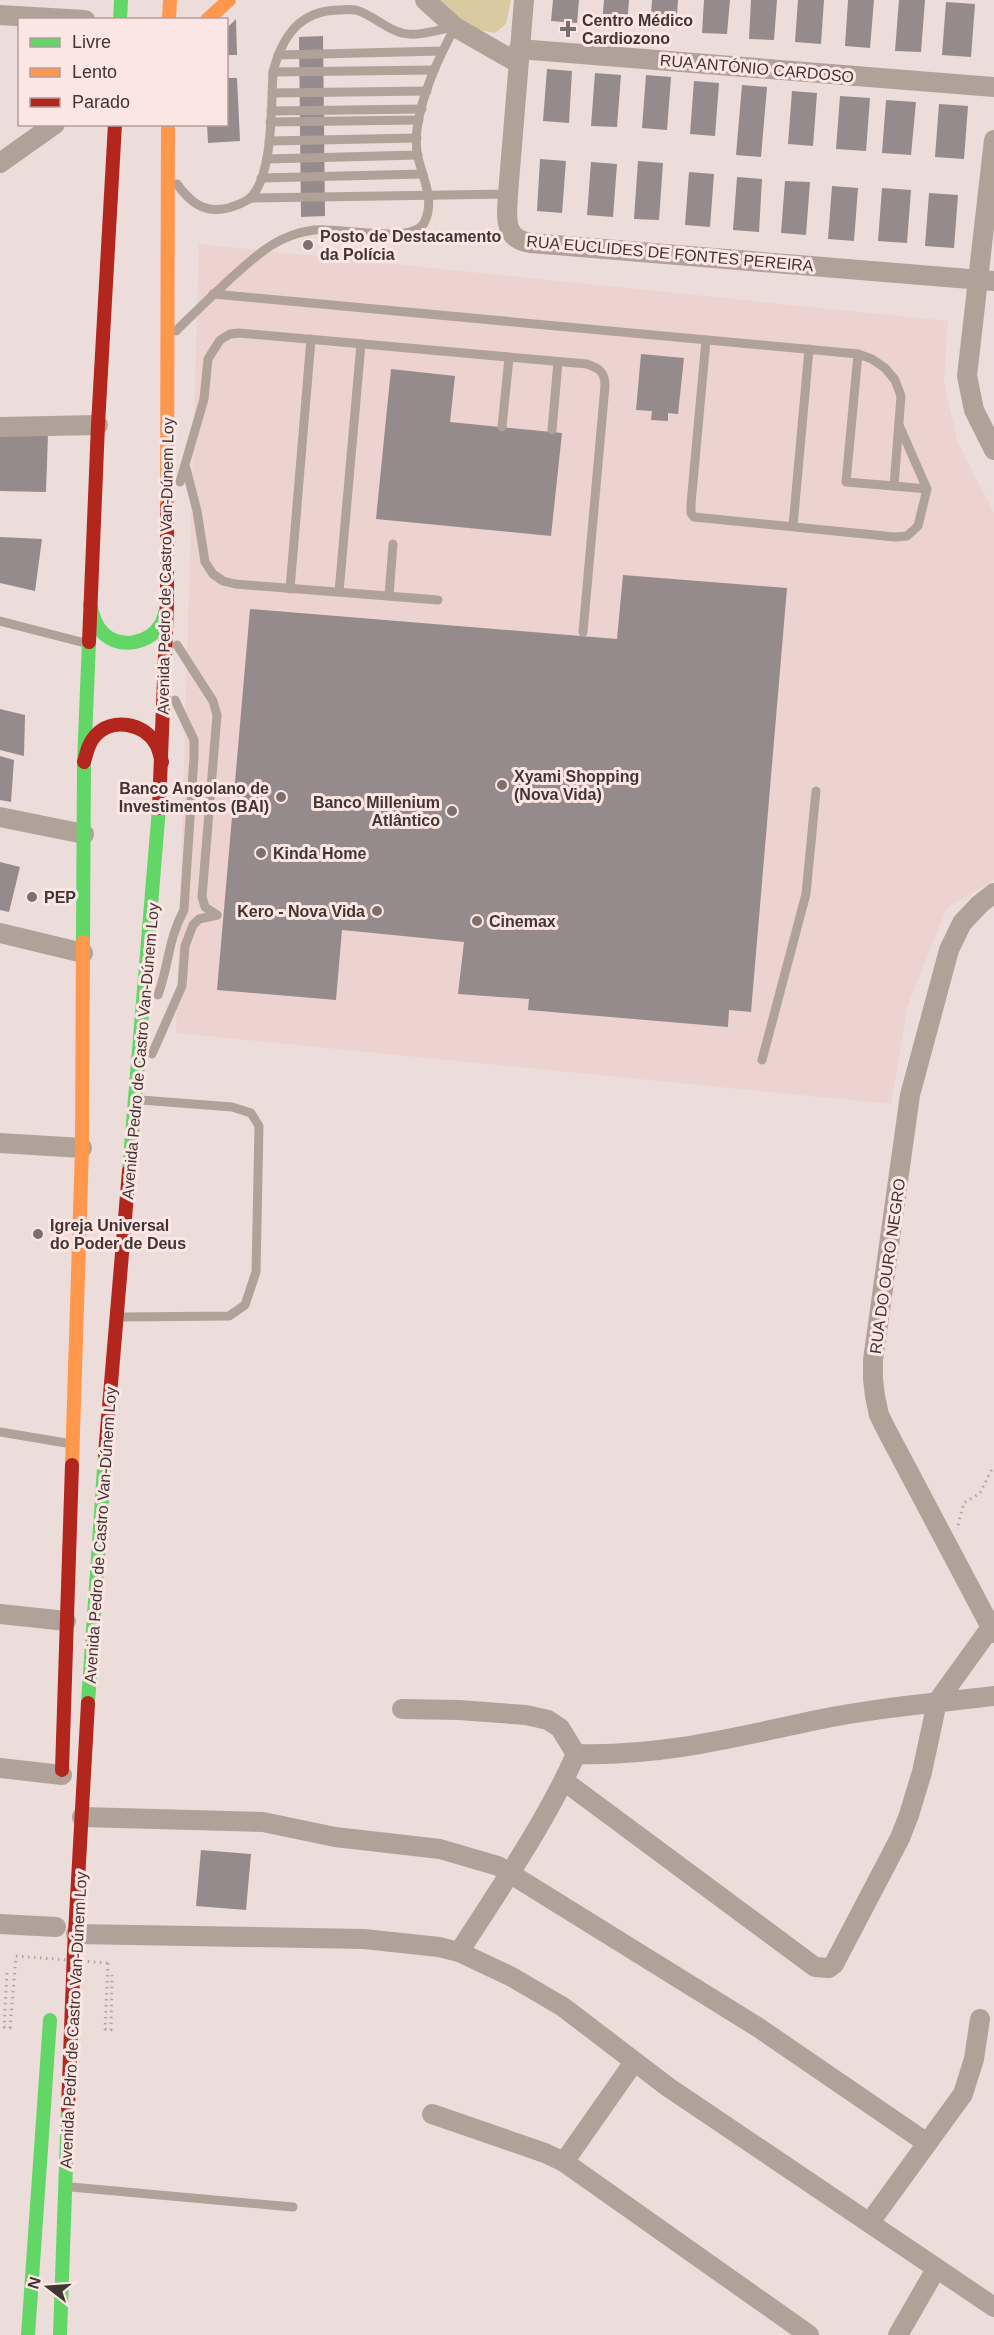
<svg xmlns="http://www.w3.org/2000/svg" width="994" height="2335" font-family="Arial,sans-serif">
	<style>
		.built { fill: #edd3cf }
		.green { fill: #dacaa2 }
		.building { fill: #958a8c }
		.lines { fill: none; stroke-linecap: round; stroke-linejoin: round }
		.path { stroke: #b0a49e; stroke-width: 3; stroke-dasharray: 1.5 4.5; stroke-linecap: butt }
		.lane { stroke: #b0a299; stroke-width: 9 }
		.street { stroke: #b0a299; stroke-width: 20 }
		.fast { stroke: #63d668; stroke-width: 14 }
		.slow { stroke: #ff974d; stroke-width: 14 }
		.jam { stroke: #b3261e; stroke-width: 14 }
		.path-bridge { stroke: #b0a49e; stroke-width: 3; stroke-dasharray: 1.5 4.5; stroke-linecap: butt }
		.poi-dot { fill: #7c706e; stroke: #fce6e3; stroke-width: 2 }
		.labels { text-anchor: middle; stroke-width: 6; stroke-linejoin: round; paint-order: stroke }
		.poi-label { font-size: 16px; font-weight: bold; fill: #403534; stroke: #fce6e3; text-anchor: start }
		.street-label { font-size: 16px; fill: #403534; stroke: #fce6e3 }
	</style>
	<rect width="100%" height="100%" fill="#ecdddb"/>
	<!-- built -->
	<path class="built" d="M199 244 948 321 944 381 957 440 994 513V880L947 908 908 1005 891 1104 176 1033Z"/>
	<!-- green -->
	<path class="green" d="M435 0H511L506 24 495 33C465 28 456 22 435 0Z"/>
	<!-- building -->
	<g class="building">
		<path d="M553 0H579L577 23 551 21Z"/>
		<path d="M604 0H629L627 26 602 24Z"/>
		<path d="M652 0H678L676 29 650 27Z"/>
		<path d="M704 0H730L727 34 702 33Z"/>
		<path d="M751 0H777L774 40 749 39Z"/>
		<path d="M798 0H824L821 44 795 42Z"/>
		<path d="M848 0H874L870 48 845 46Z"/>
		<path d="M899 0H925L921 52 895 51Z"/>
		<path d="M946 2 975 4 971 57 942 55Z"/>
		<path d="M236 19 237 55H226V29Z"/>
		<path d="M323 36 325 216 301 217 299 37Z"/>
		<path d="M547 69 572 71 569 123 543 121Z"/>
		<path d="M595 73 621 75 617 127 591 126Z"/>
		<path d="M646 75 671 77 667 130 642 128Z"/>
		<path d="M226 78H237L240 141 208 143 207 124H226Z"/>
		<path d="M694 81 719 83 715 136 690 134Z"/>
		<path d="M742 85 767 87 761 157 736 155Z"/>
		<path d="M792 91 817 93 813 146 788 144Z"/>
		<path d="M840 96 870 98 866 151 836 149Z"/>
		<path d="M886 100 916 102 911 155 882 153Z"/>
		<path d="M939 104 968 106 964 159 935 157Z"/>
		<path d="M540 159 566 161 562 213 537 211Z"/>
		<path d="M638 161 663 163 659 220 634 219Z"/>
		<path d="M591 162 617 164 613 217 587 215Z"/>
		<path d="M689 172 714 174 710 227 685 225Z"/>
		<path d="M737 177 762 179 759 232 733 230Z"/>
		<path d="M785 181 810 182 806 235 781 233Z"/>
		<path d="M832 186 858 188 854 241 828 239Z"/>
		<path d="M882 188 911 190 907 243 878 241Z"/>
		<path d="M929 193 958 195 954 248 925 246Z"/>
		<path d="M641 354 684 358 678 414 668 413V421L651 420 652 411 636 410Z"/>
		<path d="M391 369 455 376 450 422 562 433 551 536 376 519Z"/>
		<path d="M0 432 48 434 46 492 0 491Z"/>
		<path d="M0 537 42 539 35 591 0 583Z"/>
		<path d="M623 575 787 588 751 1012 729 1010 728 1027 528 1010 529 999 458 994 464 942 342 930 336 1000 217 990 250 609 617 639Z"/>
		<path d="M0 709 25 715 24 756 0 750Z"/>
		<path d="M0 756 14 760 11 802 0 800Z"/>
		<path d="M0 862 20 867 9 912 0 910Z"/>
		<path d="M201 1850 251 1854 246 1910 196 1906Z"/>
	</g>
	<g class="lines">
		<!-- path -->
		<g class="path">
			<path d="M958 1525 964 1503 980 1493 992 1469H994"/>
			<path d="M108 1963 105 2029 111 2030 112 1975"/>
			<path d="M7 1973 4 2027 10 2028 16 1956"/>
		</g>
		<!-- lane -->
		<g class="lane">
			<path d="M278 55 442 51"/>
			<path d="M273 72 434 70"/>
			<path d="M272 93 427 91"/>
			<path d="M271 111 422 109"/>
			<path d="M270 122 419 120"/>
			<path d="M269 141 417 138"/>
			<path d="M267 159 418 155"/>
			<path d="M261 178 423 174"/>
			<path d="M177 184C190 202 204 214 228 208 235 206 243 203 249 199 274 178 271 102 273 72 282 37 299 11 338 10 344 10 350 9 356 10 373 15 387 30 402 33 418 37 437 30 453 27"/>
			<path d="M250 198 508 194"/>
			<path d="M213 294 858 354 872 359 885 368 895 380 901 396 894 486 846 482 858 354"/>
			<path d="M176 331C194 313 211 297 229 280 256 256 276 235 314 230 337 227 412 245 424 223 435 202 424 181 419 161 416 153 416 138 417 129 422 93 438 59 455 27"/>
			<path d="M706 340 691 504V513L694 517 895 537 907 536 918 526 927 489 899 425"/>
			<path d="M502 427 509 358"/>
			<path d="M552 430 558 362"/>
			<path d="M186 468 197 511 205 562 213 574 223 581 235 584 438 600"/>
			<path d="M180 482 204 399 208 359 220 340 230 334 239 333 587 364C599 368 605 372 605 386L583 632"/>
			<path d="M894 486 927 489"/>
			<path d="M793 526 809 349"/>
			<path d="M290 589 311 339"/>
			<path d="M339 592 361 344"/>
			<path d="M389 596 393 544"/>
			<path d="M0 621 85 643"/>
			<path d="M177 645 213 701 217 715 202 897 205 907 217 915"/>
			<path d="M158 995C169 965 168 939 184 910L194 757V740L175 700"/>
			<path d="M152 1054 182 986 185 946 193 925 199 919 217 915"/>
			<path d="M762 1060 806 894 816 791"/>
			<path d="M122 1317 229 1316 245 1305 256 1272 259 1126 251 1113 232 1107 141 1100"/>
			<path d="M0 1432 66 1443"/>
			<path d="M71 2187 293 2207"/>
		</g>
		<!-- street -->
		<g class="street">
			<path d="M425 0 455 27 518 63"/>
			<path d="M524 0 508 194C507 216 502 239 531 243L994 281"/>
			<path d="M0 15 85 20"/>
			<path d="M519 49 994 87"/>
			<path d="M994 140 967 376 974 410 994 450"/>
			<path d="M0 163 55 124"/>
			<path d="M0 427 98 425"/>
			<path d="M0 817 84 834"/>
			<path d="M994 893 980 904 962 923 949 950 910 1095 873 1360V1379L875 1396 879 1415 887 1431 994 1633"/>
			<path d="M0 933 83 953"/>
			<path d="M0 1143 82 1148"/>
			<path d="M0 1614 66 1621"/>
			<path d="M402 1709 459 1710 526 1715 548 1720 560 1728 576 1754"/>
			<path d="M576 1754C660 1757 736 1737 817 1720 875 1708 935 1703 994 1696"/>
			<path d="M0 1768 62 1775"/>
			<path d="M564 1781 815 1967 829 1968 834 1964 900 1838 909 1815 922 1772 937 1702 991 1627"/>
			<path d="M82 1817 263 1822 335 1837 440 1849 498 1866 759 2028 927 2143"/>
			<path d="M0 1924 56 1927"/>
			<path d="M76 1934 364 1939 439 1947 459 1952 512 1977 563 2007 668 2087 994 2307"/>
			<path d="M459 1952C500 1888 545 1824 576 1754"/>
			<path d="M432 2114 545 2153 564 2162 809 2335"/>
			<path d="M564 2162 634 2062"/>
			<path d="M870 2222 963 2094 974 2059 980 2019"/>
			<path d="M898 2335 936 2269"/>
		</g>
		<!-- fast -->
		<g class="fast">
			<path d="M120 20 121 0"/>
			<path d="M90 604C93 615 95 626 104 634 121 649 149 644 161 624 164 619 165 612 167 606"/>
			<path d="M83 942 84 762 89 642"/>
			<path d="M129 1171 159 808"/>
			<path d="M88 1703 105 1454"/>
			<path d="M28 2335 50 2020"/>
			<path d="M60 2335 68 2108"/>
		</g>
		<!-- slow -->
		<g class="slow">
			<path d="M169 20 170 0"/>
			<path d="M207 20 229 0"/>
			<path d="M167 507 168 124"/>
			<path d="M72 1465 82 1148 83 942"/>
		</g>
		<!-- jam -->
		<g class="jam">
			<path d="M89 642 98 425 115 124"/>
			<path d="M84 762C87 752 88 744 95 736 112 717 144 723 156 744 159 749 160 756 162 762"/>
			<path d="M159 808 167 604V507"/>
			<path d="M105 1454 129 1171"/>
			<path d="M62 1770 72 1465"/>
			<path d="M68 2108 74 1951 88 1703"/>
		</g>
		<!-- path-bridge -->
		<path class="path-bridge" d="M16 1956 108 1963"/>
	</g>
	<!-- markers -->
	<g class="poi-dot">
		<path d="M565 20h6v6h6v6h-6v6h-6v-6h-6v-6h6z"/>
		<circle cx="308" cy="245" r="6"/>
		<circle cx="502" cy="785" r="6"/>
		<circle cx="281" cy="797" r="6"/>
		<circle cx="452" cy="811" r="6"/>
		<circle cx="261" cy="853" r="6"/>
		<circle cx="32" cy="897" r="6"/>
		<circle cx="377" cy="911" r="6"/>
		<circle cx="477" cy="921" r="6"/>
		<circle cx="38" cy="1234" r="6"/>
	</g>
	<g class="labels">
		<!-- poi labels -->
		<g class="poi-label">
			<text x="582" y="26">Centro Médico<tspan x="582" dy="18">Cardiozono</tspan></text>
			<text x="320" y="242">Posto de Destacamento<tspan x="320" dy="18">da Polícia</tspan></text>
			<text x="514" y="782">Xyami Shopping<tspan x="514" dy="18">(Nova Vida)</tspan></text>
			<text x="269" y="794" text-anchor="end">Banco Angolano de<tspan x="269" dy="18">Investimentos (BAI)</tspan></text>
			<text x="440" y="808" text-anchor="end">Banco Millenium<tspan x="440" dy="18">Atlântico</tspan></text>
			<text x="273" y="859">Kinda Home</text>
			<text x="44" y="903">PEP</text>
			<text x="365" y="917" text-anchor="end">Kero - Nova Vida</text>
			<text x="489" y="927">Cinemax</text>
			<text x="50" y="1231">Igreja Universal<tspan x="50" dy="18">do Poder de Deus</tspan></text>
		</g>
		<!-- street labels -->
		<g class="street-label">
			<text transform="translate(757 68) rotate(5)" y="6">RUA ANTÓNIO CARDOSO</text>
			<text transform="translate(670 253) rotate(5)" y="6">RUA EUCLIDES DE FONTES PEREIRA</text>
			<text transform="translate(165 566) rotate(-89)" y="6">Avenida Pedro de Castro Van-Dúnem Loy</text>
			<text transform="translate(140 1051) rotate(-85)" y="6">Avenida Pedro de Castro Van-Dúnem Loy</text>
			<text transform="translate(887 1266) rotate(-82)" y="6">RUA DO OURO NEGRO</text>
			<text transform="translate(100 1535) rotate(-86)" y="6">Avenida Pedro de Castro Van-Dúnem Loy</text>
			<text transform="translate(73 2020) rotate(-87)" y="6">Avenida Pedro de Castro Van-Dúnem Loy</text>
		</g>
	</g>
	<!-- legend -->
	<rect x="18" y="18" width="210" height="108" fill="#fce6e3" stroke="#b19f9d" stroke-width="1.5"/>
	<rect x="30" y="38" width="30" height="9" fill="#63d668" stroke="#b19f9d" stroke-width="1.5"/>
	<text x="72" y="48" font-size="18" fill="#403534">Livre</text>
	<rect x="30" y="68" width="30" height="9" fill="#ff974d" stroke="#b19f9d" stroke-width="1.5"/>
	<text x="72" y="78" font-size="18" fill="#403534">Lento</text>
	<rect x="30" y="98" width="30" height="9" fill="#b3261e" stroke="#b19f9d" stroke-width="1.5"/>
	<text x="72" y="108" font-size="18" fill="#403534">Parado</text>
	<!-- north arrow -->
	<g transform="translate(48 2287) rotate(287)" stroke="#fce6e3" stroke-width="4.5" paint-order="stroke">
	<path d="M0-4.5L10 22L0 15L-10 22Z" fill="#403534"/>
	<text y="-9" font-size="16" font-weight="bold" text-anchor="middle" fill="#403534">N</text>
	</g>
</svg>
